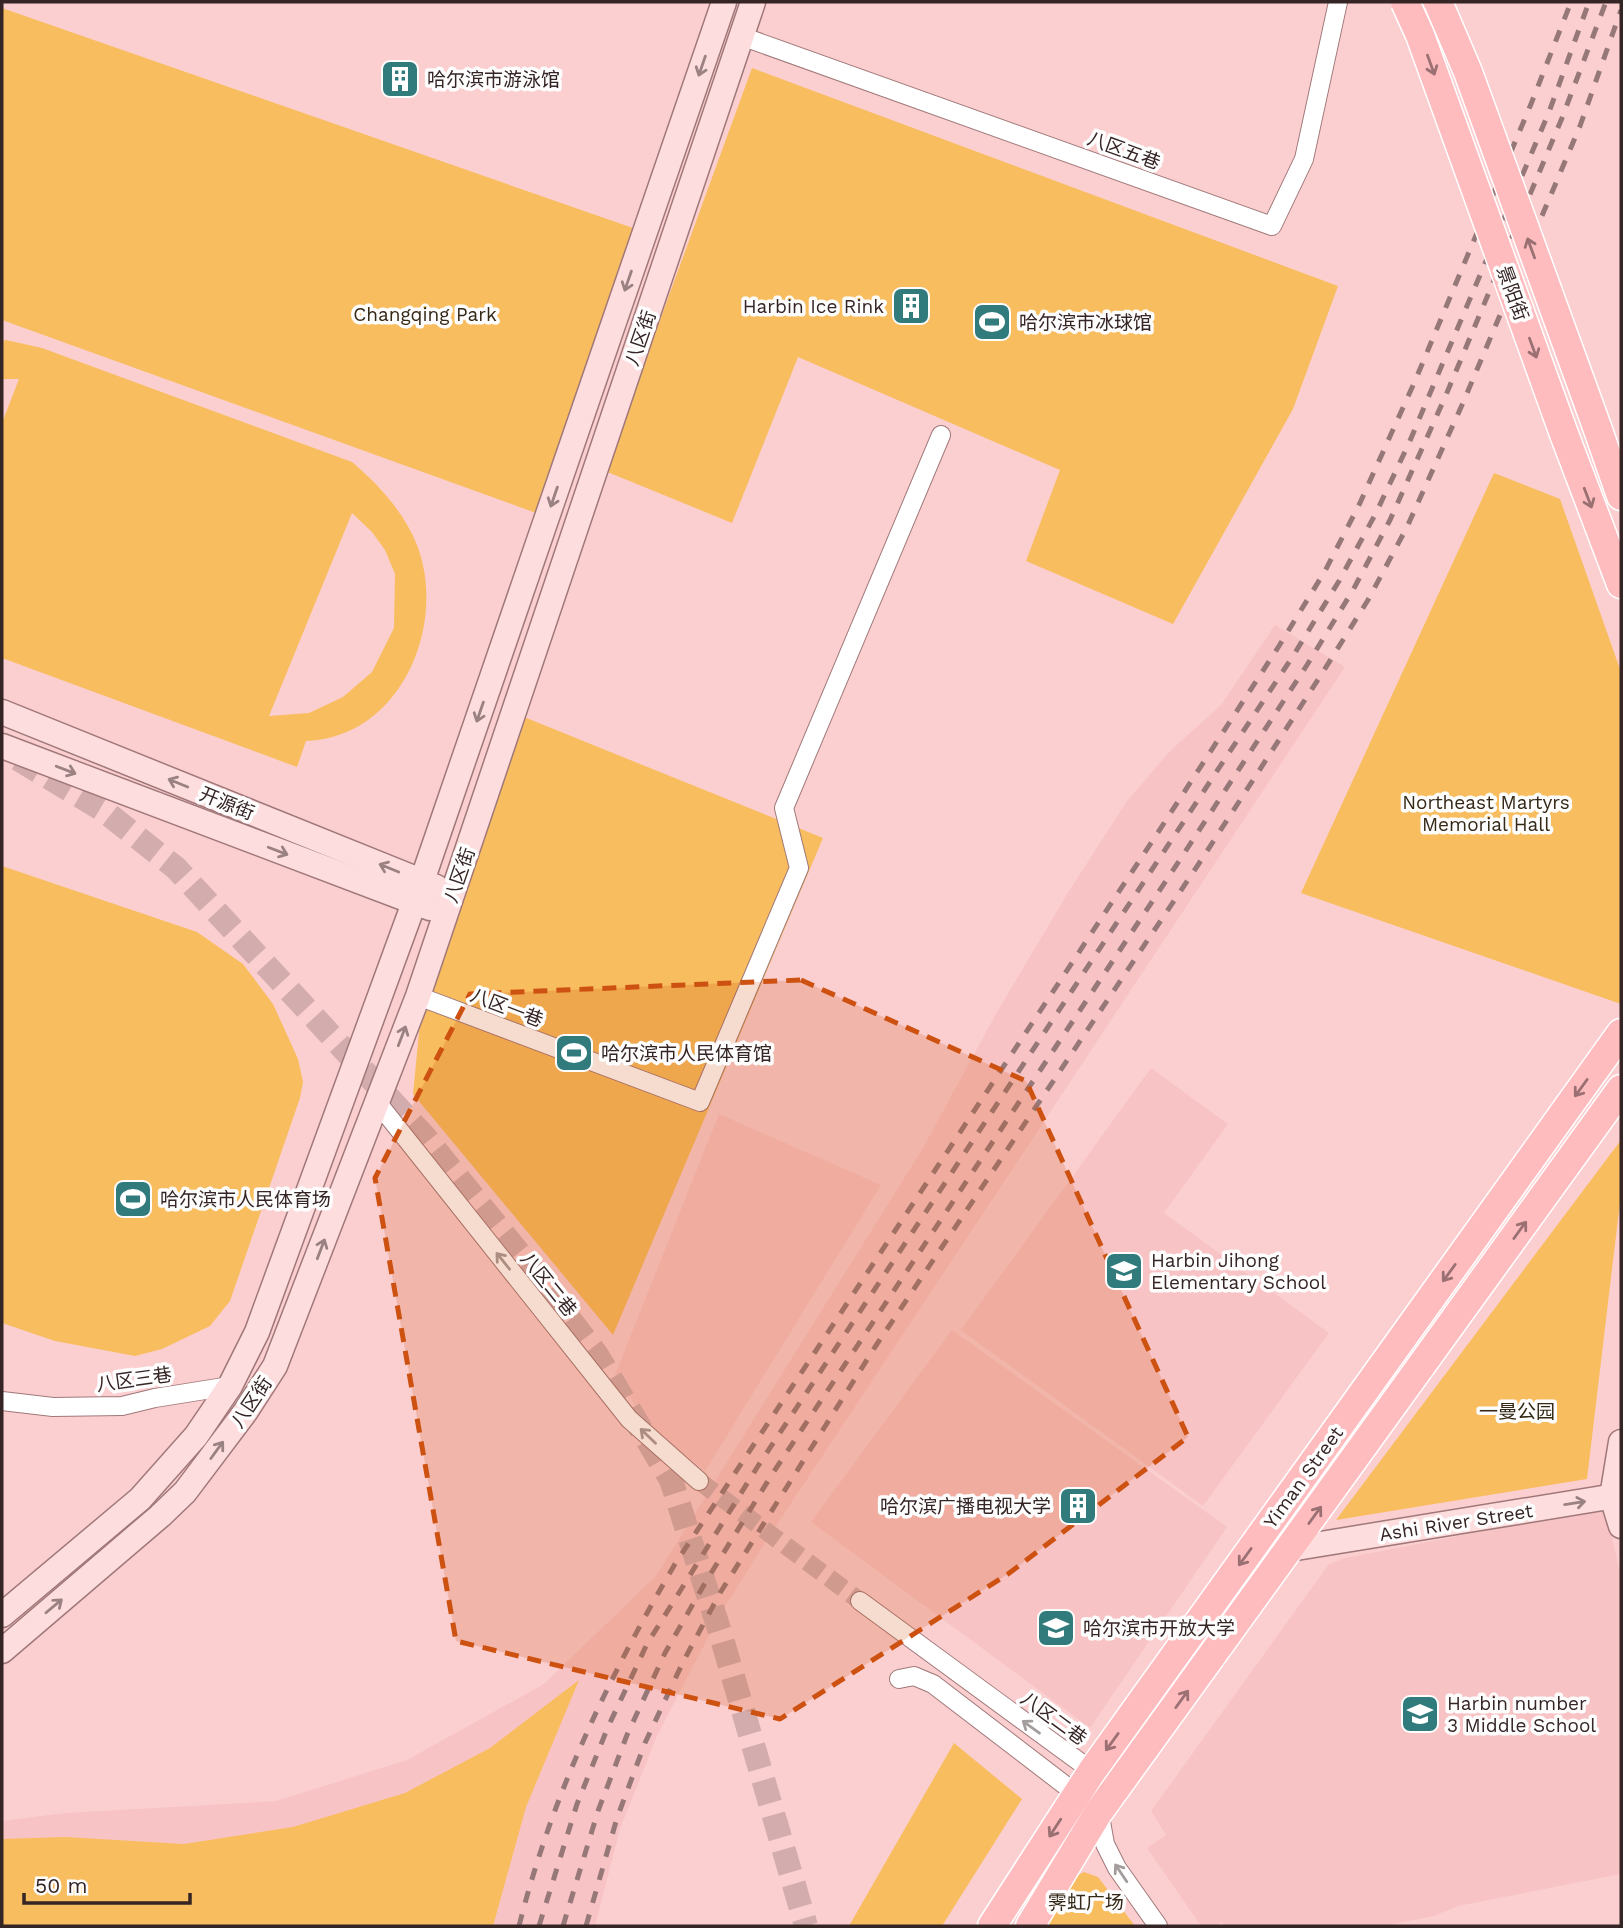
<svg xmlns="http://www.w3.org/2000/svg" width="1623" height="1928" font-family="'Work Sans','Noto Sans SC',sans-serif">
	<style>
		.built { fill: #f8c3c4 }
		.green { fill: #f8bd5e; fill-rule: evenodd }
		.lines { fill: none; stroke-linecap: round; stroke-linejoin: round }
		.street-tunnel { stroke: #d3adae; stroke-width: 18; stroke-dasharray: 18 9; stroke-linecap: butt }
		.secondary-tunnel { stroke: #d3adae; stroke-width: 24; stroke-dasharray: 24 12; stroke-linecap: butt }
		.street-casing { stroke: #a07879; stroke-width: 20 }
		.secondary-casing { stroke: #a07879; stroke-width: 27 }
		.primary-casing { stroke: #fff; stroke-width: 31 }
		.street { stroke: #fff; stroke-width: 18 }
		.secondary { stroke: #fedddf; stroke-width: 24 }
		.primary { stroke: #febcbf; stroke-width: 28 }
		.rail { stroke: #967879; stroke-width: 5; stroke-dasharray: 12 12; stroke-linecap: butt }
		.primary-bridge-casing { stroke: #fff; stroke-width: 31; stroke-linecap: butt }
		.primary-bridge { stroke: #febcbf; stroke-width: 28 }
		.oneway { stroke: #9a7072 }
		.oneway2 { stroke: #9a8182 }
		.oneway3 { stroke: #a49d9d }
		.marked { fill: #cd5110; fill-opacity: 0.2; stroke: #cd5110; stroke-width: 5; stroke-dasharray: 14 9; stroke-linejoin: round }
		.labels { text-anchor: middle; stroke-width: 7; stroke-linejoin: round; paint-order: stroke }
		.poi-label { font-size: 19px; fill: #352525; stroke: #fdfdfd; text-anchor: start }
		.street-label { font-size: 19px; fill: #352525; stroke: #fdfdfd }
		.park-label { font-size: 19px; fill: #342817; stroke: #fdfdfd }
	</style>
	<rect width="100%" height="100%" fill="#fbcfd0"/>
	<!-- built -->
	<g class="built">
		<path d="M1275 625 1345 667 766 1541 719 1616 657 1736 620 1829 595 1926H2V1821L65 1813 276 1801 407 1760 544 1684 656 1576 923 1148 997 1012 1069 891 1127 801 1170 751 1221 705Z"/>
		<path d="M1151 1068 1228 1124 1164 1213 1329 1333 1203 1506 961 1330Z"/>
		<path d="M719 1114 881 1185 705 1471 649 1426 615 1375Z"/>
		<path d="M952 1330 1227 1527 1090 1728 811 1522Z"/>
		<path d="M1605 1508 1621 1577V1874L1458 1906 1434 1916 1384 1926H1224L1222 1922 1215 1926H1201L1147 1848 1166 1835 1151 1811 1329 1564 1345 1558Z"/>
	</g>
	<!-- green -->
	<g class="green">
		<path d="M2 8 633 228 539 514 2 320Z"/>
		<path d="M752 68 1338 286 1293 409 1173 624 1026 561 1060 470 798 357 732 523 605 471Z"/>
		<path d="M6 340 42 348 352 462C378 484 404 512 417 545 448 626 400 738 306 741L297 767 2 658V423L19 379H2V341ZM352 513 372 532 385 550 395 574 394 628 372 672 343 697 309 713 269 716Z"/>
		<path d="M1494 473 1560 499 1621 672V1004L1301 893Z"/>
		<path d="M524 717 823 838 613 1335 413 1094 421 1012Z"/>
		<path d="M2 866 197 932 243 964 273 1004 298 1059 303 1082 300 1098 230 1301 210 1326 162 1349 135 1356 55 1341 2 1323Z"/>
		<path d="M1621 1140V1194L1587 1479 1336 1520Z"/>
		<path d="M579 1680 526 1807 493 1926H2V1839L65 1837 184 1844 293 1827 405 1793 490 1748Z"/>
		<path d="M954 1743 1022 1799 942 1926H849Z"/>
		<path d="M1084 1872 1098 1877 1135 1926H1043L1075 1877Z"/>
	</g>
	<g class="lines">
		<!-- street-tunnel -->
		<path class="street-tunnel" d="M699 1481 860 1601"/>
		<!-- secondary-tunnel -->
		<path class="secondary-tunnel" d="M18 759 103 810 176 868 425 1137 531 1268 597 1355 671 1480 720 1632 806 1926"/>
		<defs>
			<g id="street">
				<path d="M741 36 1272 226 1304 159 1338 2"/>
				<path d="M418 996 700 1102 799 868 784 808 941 435"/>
				<path d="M377 1102 629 1419 699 1481"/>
				<path d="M2 1401 53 1407 122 1406 155 1398 230 1386"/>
				<path d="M860 1601 1092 1771 1105 1844 1117 1868 1158 1926"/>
				<path d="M899 1679 914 1676 933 1684 1083 1799"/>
			</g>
			<g id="secondary">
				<path d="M2 712 436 887"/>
				<path d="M2 746 430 908"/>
				<path d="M1621 1442 1612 1497 1621 1526"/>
				<path d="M1290 1549 1621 1495"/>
				<path d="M2 1615 140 1499 196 1436 230 1386 257 1332 422 881 724 2"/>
				<path d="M2 1651 160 1516 185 1492 246 1411 275 1366 418 996 753 2"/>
			</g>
			<g id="primary">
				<path d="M1597 427 1621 496"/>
				<path d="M1564 434 1621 584"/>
				<path d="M992 1926 1092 1771 1621 1033"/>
				<path d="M1030 1926 1098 1813 1621 1089"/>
			</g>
		</defs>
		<!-- street casing -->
		<use href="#street" class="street-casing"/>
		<!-- secondary casing -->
		<use href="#secondary" class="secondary-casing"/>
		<!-- primary casing -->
		<use href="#primary" class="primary-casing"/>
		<!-- street -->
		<use href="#street" class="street"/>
		<!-- secondary -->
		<use href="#secondary" class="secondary"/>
		<!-- primary -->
		<use href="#primary" class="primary"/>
		<!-- rail -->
		<g class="rail">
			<path d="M519 1926C552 1795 607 1680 675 1564L1155 837 1279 646 1325 571 1359 505 1415 381 1531 104 1571 2"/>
			<path d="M539 1926 577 1804 608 1727 647 1644 758 1466 1293 656 1339 581 1376 513 1409 443 1549 112 1589 2"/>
			<path d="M563 1926 598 1811 627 1735 665 1653 705 1583 771 1476 1183 855 1307 665 1353 590 1390 520 1446 395 1562 118 1606 2"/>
			<path d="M586 1926 617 1818 645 1743 683 1662 720 1593 875 1347 1198 865 1321 675 1368 600 1407 527 1462 405 1580 126 1621 10"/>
		</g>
		<defs>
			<g id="primary-bridge">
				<path d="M1405 2 1420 35 1564 434"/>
				<path d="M1438 2 1468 72 1597 427"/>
			</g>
		</defs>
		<!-- primary-bridge casing -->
		<use href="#primary-bridge" class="primary-bridge-casing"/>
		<!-- primary-bridge -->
		<use href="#primary-bridge" class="primary-bridge"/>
	</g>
	<!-- one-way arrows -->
	<defs><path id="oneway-shaft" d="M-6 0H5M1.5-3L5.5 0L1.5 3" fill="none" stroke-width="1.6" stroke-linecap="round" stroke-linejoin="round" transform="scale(1.75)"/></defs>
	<g class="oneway">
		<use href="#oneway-shaft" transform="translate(1431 65) rotate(70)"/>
		<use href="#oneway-shaft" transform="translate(1531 248) rotate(-110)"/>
		<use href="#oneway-shaft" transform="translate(1533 348) rotate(70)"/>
		<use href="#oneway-shaft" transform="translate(1588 498) rotate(69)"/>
		<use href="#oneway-shaft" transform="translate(1581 1088) rotate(126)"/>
		<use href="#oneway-shaft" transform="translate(1520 1230) rotate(-54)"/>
		<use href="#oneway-shaft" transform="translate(1449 1273) rotate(126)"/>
		<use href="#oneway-shaft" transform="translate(1315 1515) rotate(-54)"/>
		<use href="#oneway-shaft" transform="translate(1245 1557) rotate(126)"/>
		<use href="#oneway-shaft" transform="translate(1182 1699) rotate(-54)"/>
		<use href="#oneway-shaft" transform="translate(1112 1742) rotate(126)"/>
		<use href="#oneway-shaft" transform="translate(1055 1828) rotate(123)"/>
	</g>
	<g class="oneway2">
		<use href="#oneway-shaft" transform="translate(702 66) rotate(109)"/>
		<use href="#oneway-shaft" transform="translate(628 281) rotate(109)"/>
		<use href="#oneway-shaft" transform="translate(554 497) rotate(109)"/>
		<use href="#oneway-shaft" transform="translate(480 712) rotate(109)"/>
		<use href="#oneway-shaft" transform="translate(66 770) rotate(21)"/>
		<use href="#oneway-shaft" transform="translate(178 783) rotate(-158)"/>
		<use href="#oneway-shaft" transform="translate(278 851) rotate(21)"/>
		<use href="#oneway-shaft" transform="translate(389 868) rotate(-158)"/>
		<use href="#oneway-shaft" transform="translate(402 1036) rotate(-69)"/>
		<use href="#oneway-shaft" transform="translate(321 1249) rotate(-69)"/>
		<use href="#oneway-shaft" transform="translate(217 1450) rotate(-54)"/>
		<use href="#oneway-shaft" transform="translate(1575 1503) rotate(-9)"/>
		<use href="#oneway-shaft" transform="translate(54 1606) rotate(-40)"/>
	</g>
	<g class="oneway3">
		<use href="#oneway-shaft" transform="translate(503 1261) rotate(-129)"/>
		<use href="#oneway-shaft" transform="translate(648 1436) rotate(-136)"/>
		<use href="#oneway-shaft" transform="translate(1031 1727) rotate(-144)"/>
		<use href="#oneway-shaft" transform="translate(1121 1873) rotate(-124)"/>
	</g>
	<!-- marked area -->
	<path class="marked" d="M801 980 1026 1081 1188 1437 1008 1574 780 1719 456 1641 375 1178 470 994Z"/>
	<!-- icons -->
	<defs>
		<symbol id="building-square" viewBox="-11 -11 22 22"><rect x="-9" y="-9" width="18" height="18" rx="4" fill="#327b7d" stroke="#fdfdfd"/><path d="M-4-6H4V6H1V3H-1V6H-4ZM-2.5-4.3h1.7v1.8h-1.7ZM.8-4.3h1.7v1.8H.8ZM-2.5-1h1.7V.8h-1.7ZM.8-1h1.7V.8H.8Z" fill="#fff"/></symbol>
		<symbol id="stadium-square" viewBox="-11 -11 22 22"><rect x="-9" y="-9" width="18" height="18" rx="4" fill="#327b7d" stroke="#fdfdfd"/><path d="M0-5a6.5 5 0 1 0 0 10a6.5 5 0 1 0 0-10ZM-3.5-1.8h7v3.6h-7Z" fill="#fff"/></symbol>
		<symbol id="school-square" viewBox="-11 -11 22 22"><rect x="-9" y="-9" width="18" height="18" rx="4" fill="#327b7d" stroke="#fdfdfd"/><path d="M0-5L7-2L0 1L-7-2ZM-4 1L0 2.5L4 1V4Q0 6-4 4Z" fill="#fff"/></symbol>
	</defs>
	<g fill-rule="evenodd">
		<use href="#building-square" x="378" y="57" width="44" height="44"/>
		<use href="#building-square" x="889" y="284" width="44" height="44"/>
		<use href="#stadium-square" x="970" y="300" width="44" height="44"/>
		<use href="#stadium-square" x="552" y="1031" width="44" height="44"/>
		<use href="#stadium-square" x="111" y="1177" width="44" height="44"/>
		<use href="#school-square" x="1102" y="1249" width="44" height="44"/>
		<use href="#building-square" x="1056" y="1484" width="44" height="44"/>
		<use href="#school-square" x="1034" y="1606" width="44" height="44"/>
		<use href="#school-square" x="1398" y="1692" width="44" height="44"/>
	</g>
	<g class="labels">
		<!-- poi labels -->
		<g class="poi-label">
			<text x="427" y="86">哈尔滨市游泳馆</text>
			<text x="884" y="313" text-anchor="end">Harbin Ice Rink</text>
			<text x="1019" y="329">哈尔滨市冰球馆</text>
			<text x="601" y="1060">哈尔滨市人民体育馆</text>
			<text x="160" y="1206">哈尔滨市人民体育场</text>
			<text x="1151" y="1267">Harbin Jihong<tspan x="1151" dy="22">Elementary School</tspan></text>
			<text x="1051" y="1513" text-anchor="end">哈尔滨广播电视大学</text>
			<text x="1083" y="1635">哈尔滨市开放大学</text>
			<text x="1447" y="1710">Harbin number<tspan x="1447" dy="22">3 Middle School</tspan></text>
		</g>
		<!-- street labels -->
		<g class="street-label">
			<text transform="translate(1124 150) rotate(20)" y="7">八区五巷</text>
			<text transform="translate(1513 293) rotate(70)" y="7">景阳街</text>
			<text transform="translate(640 338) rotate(-71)" y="7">八区街</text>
			<text transform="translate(227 803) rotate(22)" y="7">开源街</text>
			<text transform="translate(459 875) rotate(-71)" y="7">八区街</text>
			<text transform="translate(507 1007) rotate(21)" y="7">八区一巷</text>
			<text transform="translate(549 1284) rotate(51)" y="7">八区二巷</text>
			<text transform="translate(134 1379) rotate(-8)" y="7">八区三巷</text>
			<text transform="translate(251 1402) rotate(-56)" y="7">八区街</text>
			<text transform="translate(1303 1477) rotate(-54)" y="7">Yiman Street</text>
			<text transform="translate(1456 1522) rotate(-9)" y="7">Ashi River Street</text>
			<text transform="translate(1054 1718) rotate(36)" y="7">八区二巷</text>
		</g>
		<!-- park labels -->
		<g class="park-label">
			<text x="425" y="321">Changqing Park</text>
			<text x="1486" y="809">Northeast Martyrs<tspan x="1486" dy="22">Memorial Hall</tspan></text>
			<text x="1517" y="1418">一曼公园</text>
			<text x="1086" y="1909">霁虹广场</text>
		</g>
	</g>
	<!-- border -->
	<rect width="1623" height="1928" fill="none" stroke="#352525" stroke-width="7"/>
	<!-- scale -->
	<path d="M24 1893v10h166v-10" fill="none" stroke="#352525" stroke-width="3.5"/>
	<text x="35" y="1893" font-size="21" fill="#352525" stroke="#fdfdfd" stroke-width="5" paint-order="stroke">50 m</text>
</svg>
